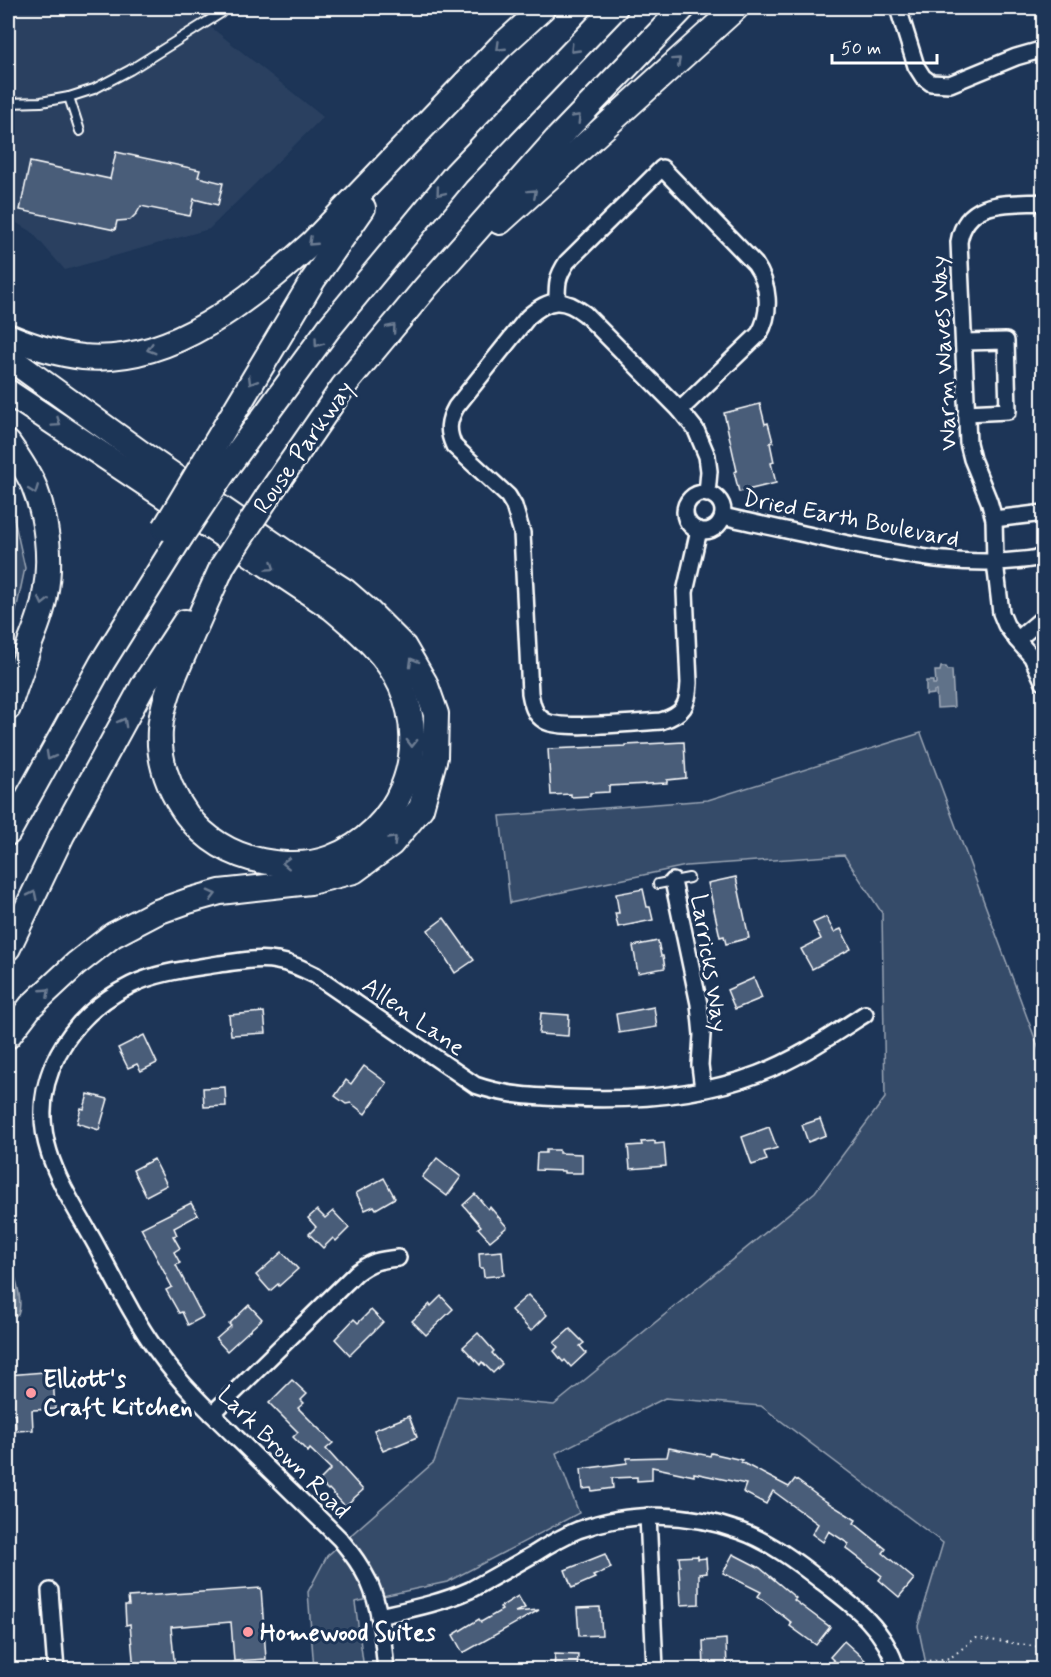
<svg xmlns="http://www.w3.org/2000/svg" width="1051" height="1677" font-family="Mynerve,sans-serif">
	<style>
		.built { fill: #2a4161 }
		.green { fill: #364b69; stroke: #9aa5b4; stroke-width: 1.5 }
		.water { fill: #617289; stroke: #a0aab8; stroke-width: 1.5 }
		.building { fill: #4a5d79; stroke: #fff; stroke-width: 1.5 }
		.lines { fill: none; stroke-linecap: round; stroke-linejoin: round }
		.lane-casing { stroke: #fff; stroke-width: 12 }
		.street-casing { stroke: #fff; stroke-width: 20 }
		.primary-casing { stroke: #fff; stroke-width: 28 }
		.path { stroke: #fff; stroke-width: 2; stroke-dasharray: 1.5 4.5; stroke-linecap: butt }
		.lane { stroke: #1d3557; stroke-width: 8 }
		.street { stroke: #1d3557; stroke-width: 15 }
		.primary { stroke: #1d3557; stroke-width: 24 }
		.primary-bridge-casing { stroke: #fff; stroke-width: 28; stroke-linecap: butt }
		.primary-bridge { stroke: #1d3557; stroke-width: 24 }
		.oneway { stroke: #6c7c92 }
		.poi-dot { fill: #ff9aa2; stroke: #1d3557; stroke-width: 2 }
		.labels { text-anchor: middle; stroke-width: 6; stroke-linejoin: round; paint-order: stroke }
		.street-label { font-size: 24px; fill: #fff; stroke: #1d3557 }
		.poi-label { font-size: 24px; font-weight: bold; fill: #fff; stroke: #1d3557; text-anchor: start }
	</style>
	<rect width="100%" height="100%" fill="#1d3557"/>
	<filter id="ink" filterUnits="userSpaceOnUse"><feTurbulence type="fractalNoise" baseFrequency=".0167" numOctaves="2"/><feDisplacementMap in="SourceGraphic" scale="12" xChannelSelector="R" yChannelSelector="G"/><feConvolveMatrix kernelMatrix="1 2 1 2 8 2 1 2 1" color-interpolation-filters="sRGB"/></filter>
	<g filter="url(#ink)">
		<!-- built -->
		<path class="built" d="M8 8H187L323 117 209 229 65 270 31 231 8 218Z"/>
		<!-- green -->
		<g class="green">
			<path d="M8 508 12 510 25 568 8 649Z"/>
			<path d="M921 733 1043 1060V1669H927L918 1626 943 1543 761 1406 665 1398 556 1453 579 1513 447 1582 355 1602 364 1669H314L308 1592 327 1556 434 1462 457 1396 554 1405 815 1192 885 1098 882 913 844 855 686 866 510 903 500 816 708 800Z"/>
		</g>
		<!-- water -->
		<g class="water">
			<path d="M941 667H946L948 670H952L954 707 937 708 936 691H934V694L926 695V681H933V684H936L935 671H940Z"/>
			<path d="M8 1257C14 1270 24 1302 18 1315L8 1318Z"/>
		</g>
		<!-- building -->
		<g class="building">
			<path d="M116 152 200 170 198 177 223 183 218 205 194 199 190 216 141 206 137 213 130 220 117 221 115 230 20 210 30 162 110 179Z"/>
			<path d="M760 404 765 424 768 423 773 442 770 443 774 462 771 463 776 483 739 492 734 472 737 471 724 413Z"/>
			<path d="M684 742 686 778 667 780V783L609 786V792L590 793V796L571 797V794L551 795 548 749 626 746V745Z"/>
			<path d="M736 877 749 938 726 944 724 936 720 937 708 883Z"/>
			<path d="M643 889 647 907H650L653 920 618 927 615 913H619L616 894Z"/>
			<path d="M826 917 834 932 841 929 851 949 812 969 801 949 821 939 813 923Z"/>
			<path d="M444 918 474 960 455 973 428 930Z"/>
			<path d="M658 941 661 956H663L665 968 638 973 633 946Z"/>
			<path d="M754 978 762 998 735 1009 727 990Z"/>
			<path d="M654 1007 657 1027 619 1033 616 1014Z"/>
			<path d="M264 1012 266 1033 231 1035 229 1015Z"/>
			<path d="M541 1013 569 1015 568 1036 539 1034Z"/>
			<path d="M144 1035 157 1063 141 1071 137 1064 128 1068 118 1048Z"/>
			<path d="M364 1066 387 1083 365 1114 351 1103 346 1104 335 1096 346 1080 351 1084Z"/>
			<path d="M225 1087 226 1106 204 1107 203 1088Z"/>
			<path d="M88 1094 108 1099 99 1130 77 1123 81 1108 84 1109Z"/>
			<path d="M820 1119 826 1135 808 1142 802 1125Z"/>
			<path d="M769 1127 777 1148 764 1152 767 1160 752 1165 742 1137Z"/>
			<path d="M655 1141V1144L664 1143 666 1166 630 1169 628 1146 642 1145 641 1142Z"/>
			<path d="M546 1150H559V1153L582 1154V1173H564V1171L536 1170 537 1153H546Z"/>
			<path d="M437 1158 461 1177 447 1196 422 1177Z"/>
			<path d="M154 1159 167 1185 146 1196 133 1170Z"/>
			<path d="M384 1178 395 1198 376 1209 374 1206 365 1210 356 1193Z"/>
			<path d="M475 1194 488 1209 490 1207 507 1227 490 1241 478 1228 481 1226 463 1205Z"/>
			<path d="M191 1203 198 1215 174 1228 177 1235 173 1236 180 1248 174 1252 180 1263 176 1265 203 1317 188 1325 182 1312 179 1313 166 1290 172 1287 141 1228Z"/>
			<path d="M317 1210 325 1218 333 1211 349 1228 336 1241 333 1238 323 1248 309 1234 316 1227 308 1218Z"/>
			<path d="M502 1251 504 1275 484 1277 483 1268H480L479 1253Z"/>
			<path d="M282 1252 298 1269 279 1286 278 1284 270 1291 256 1275Z"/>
			<path d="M528 1295 547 1315 531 1331 511 1310Z"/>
			<path d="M441 1296 453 1309 426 1335 412 1321 430 1304 431 1306Z"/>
			<path d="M249 1305 262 1319 227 1351 216 1339 231 1326 229 1324Z"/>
			<path d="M371 1310 383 1322 350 1355 335 1339 354 1319 358 1323Z"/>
			<path d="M570 1329 584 1343 580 1346 586 1353 571 1367 565 1360 563 1362 554 1351 558 1347 554 1343Z"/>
			<path d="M478 1333 494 1351 492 1353 502 1364 493 1373 482 1362 480 1365 463 1347Z"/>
			<path d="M44 1372V1378L53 1377 55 1409 32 1410 33 1430 16 1431 15 1414H8V1375Z"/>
			<path d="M292 1380 307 1394 301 1400 304 1403 298 1408 333 1443 326 1449 363 1490 345 1506 329 1489 328 1490 319 1481 331 1469 310 1449 308 1452 293 1437 298 1432 269 1403Z"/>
			<path d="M409 1416 417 1437 383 1451 374 1430Z"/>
			<path d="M669 1448 710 1456 711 1453 742 1460 741 1462 789 1487 795 1479 822 1499 856 1520 854 1523 886 1549 883 1553 914 1579 899 1597 879 1580 882 1576 846 1548 849 1544 829 1531 823 1542 812 1534 818 1524 773 1491 766 1504 743 1492 746 1484 694 1473V1476L652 1467V1480L637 1481V1477L612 1478 613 1488 592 1491 591 1488 583 1489 581 1469 627 1463V1458L667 1457Z"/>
			<path d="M605 1554 611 1568 593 1576 595 1578 572 1588 565 1570Z"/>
			<path d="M733 1554 760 1568 796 1598 794 1600 830 1627 816 1645 790 1626 792 1623 758 1596 761 1592 723 1573Z"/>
			<path d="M698 1556V1559L706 1558 707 1573 699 1574V1604L681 1605 679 1567 680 1566 679 1557Z"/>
			<path d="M261 1588 266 1659 234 1661 231 1622 171 1627 175 1670H134L130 1624 126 1625 125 1605H129L128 1597Z"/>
			<path d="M518 1596 525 1608 515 1612 539 1610 463 1653 453 1635 479 1619 481 1622 502 1610 500 1607Z"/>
			<path d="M600 1607 602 1635 579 1636 577 1608Z"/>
			<path d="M726 1639 727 1670H704L703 1641Z"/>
			<path d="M844 1641 865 1660 856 1670H844L830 1657Z"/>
			<path d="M555 1654 578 1655 577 1670H554Z"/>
		</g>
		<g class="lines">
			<defs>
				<g id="lane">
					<path d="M69 97 80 131"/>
					<path d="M8 103 41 102 69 97 94 89 130 70 221 13"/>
					<path d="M658 884 689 878"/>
				</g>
				<g id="street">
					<path d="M898 8 916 66 923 77 931 83 950 84 1016 57 1044 49"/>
					<path d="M1044 202C1010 204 966 198 959 242L968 443 972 459 989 501 994 519 995 562 1001 613 1006 625 1017 640 1032 657 1044 683"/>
					<path d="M557 301C557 283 557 277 567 262L662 168 755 264C769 284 772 312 759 334L680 410"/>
					<path d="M964 342 1006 341 1008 411 966 413"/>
					<circle cx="704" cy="512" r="19"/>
					<path d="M723 516C762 525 801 533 839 542 907 556 975 570 1044 557"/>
					<path d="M994 519 1044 513"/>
					<path d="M699 530 685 592 689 683C688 705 684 714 661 721 638 722 562 731 545 721 534 715 532 704 530 693L522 533 514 506 508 496 454 446C447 431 448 421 456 407L528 317C549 298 563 297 585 314L680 410 696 430 707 456 709 471 707 494"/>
					<path d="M1017 640 1044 617"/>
					<path d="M673 881 699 1004 702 1035 700 1065 703 1089"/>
					<path d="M212 1414 356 1273C372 1261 379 1260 398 1258"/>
					<path d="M648 1516 655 1668"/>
					<path d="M50 1591 56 1670"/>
					<path d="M379 1616C410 1609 441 1603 470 1590 492 1578 513 1566 534 1554 548 1545 563 1536 578 1530 630 1511 688 1512 740 1531 769 1541 797 1562 821 1581 853 1605 886 1629 897 1670"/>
					<path d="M386 1670C383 1641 381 1609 369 1582 361 1566 351 1552 340 1539 308 1507 275 1476 243 1444 213 1415 181 1385 157 1351 133 1318 115 1280 96 1245 80 1216 58 1183 49 1152 27 1082 68 1016 131 985 158 972 189 969 219 964 238 962 258 957 277 961 291 963 303 969 315 975L475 1085C506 1096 537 1097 569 1098 632 1101 698 1097 758 1074 796 1060 831 1036 865 1014"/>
				</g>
				<g id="primary">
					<path d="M500 222 736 8"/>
					<path d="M8 336C32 346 57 354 83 357 173 365 249 299 312 243L500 47 543 8"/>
					<path d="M8 357 145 456 292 557 345 591 368 611 404 647 425 683 436 714 435 757 421 808 391 844 354 871 310 882 220 892 188 901 157 912 113 935 76 964 31 1006 8 1036"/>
					<path d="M8 392 332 608C359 631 386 653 401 686 431 754 399 832 330 858 309 866 284 865 262 861 232 855 206 840 187 815 169 790 158 761 160 730 162 700 176 672 188 644 199 618 211 592 223 565"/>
					<path d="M8 443C17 456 27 470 34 486 47 519 52 559 45 595 43 611 36 628 30 643 23 665 15 687 8 708"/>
					<path d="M209 454 313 280 363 208"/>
					<path d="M228 466 329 328 456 174 615 8"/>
					<path d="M270 493 343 387 426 287 556 140 683 8"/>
					<path d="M8 833 102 663 180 538"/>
					<path d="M8 948 62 835 143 686 185 622"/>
				</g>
			</defs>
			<!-- lane casing -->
			<use href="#lane" class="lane-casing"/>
			<!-- street casing -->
			<use href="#street" class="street-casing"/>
			<!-- primary casing -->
			<use href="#primary" class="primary-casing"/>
			<!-- path -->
			<path class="path" d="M911 1663 950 1658 976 1638 1041 1647 1044 1649"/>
			<!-- lane -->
			<use href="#lane" class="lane"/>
			<!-- street -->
			<use href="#street" class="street"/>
			<!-- primary -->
			<use href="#primary" class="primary"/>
			<defs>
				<g id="primary-bridge">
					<path d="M165 528 209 454"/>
					<path d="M180 538 228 466"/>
					<path d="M223 565 270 493"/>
				</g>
			</defs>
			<!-- primary-bridge casing -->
			<use href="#primary-bridge" class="primary-bridge-casing"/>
			<!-- primary-bridge -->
			<use href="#primary-bridge" class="primary-bridge"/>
		</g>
		<!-- one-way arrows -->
		<defs><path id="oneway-chevron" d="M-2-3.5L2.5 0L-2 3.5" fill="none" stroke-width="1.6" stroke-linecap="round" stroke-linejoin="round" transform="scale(1.5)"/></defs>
		<g class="oneway">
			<use href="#oneway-chevron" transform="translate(500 47) rotate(136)"/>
			<use href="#oneway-chevron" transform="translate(574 49) rotate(134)"/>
			<use href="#oneway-chevron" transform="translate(677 61) rotate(-42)"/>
			<use href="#oneway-chevron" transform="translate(577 118) rotate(-46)"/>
			<use href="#oneway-chevron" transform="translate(440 192) rotate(130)"/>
			<use href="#oneway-chevron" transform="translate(533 193) rotate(-42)"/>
			<use href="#oneway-chevron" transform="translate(312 242) rotate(137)"/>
			<use href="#oneway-chevron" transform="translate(392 328) rotate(-50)"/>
			<use href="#oneway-chevron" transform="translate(318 343) rotate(126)"/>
			<use href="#oneway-chevron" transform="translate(151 349) rotate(164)"/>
			<use href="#oneway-chevron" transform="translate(252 381) rotate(121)"/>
			<use href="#oneway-chevron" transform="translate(57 423) rotate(34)"/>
			<use href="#oneway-chevron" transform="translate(34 490) rotate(69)"/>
			<use href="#oneway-chevron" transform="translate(271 567) rotate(34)"/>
			<use href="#oneway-chevron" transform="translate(43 601) rotate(103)"/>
			<use href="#oneway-chevron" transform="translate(413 662) rotate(-120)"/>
			<use href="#oneway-chevron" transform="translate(123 722) rotate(-61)"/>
			<use href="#oneway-chevron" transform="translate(412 743) rotate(91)"/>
			<use href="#oneway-chevron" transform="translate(50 756) rotate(119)"/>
			<use href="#oneway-chevron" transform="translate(393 840) rotate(-46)"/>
			<use href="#oneway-chevron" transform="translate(286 863) rotate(-178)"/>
			<use href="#oneway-chevron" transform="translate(33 895) rotate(-64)"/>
			<use href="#oneway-chevron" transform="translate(212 895) rotate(-14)"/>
			<use href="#oneway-chevron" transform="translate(46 992) rotate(-43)"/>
		</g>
	</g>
	<!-- markers -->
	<g class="poi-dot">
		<circle cx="31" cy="1393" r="6"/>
		<circle cx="248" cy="1632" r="6"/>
	</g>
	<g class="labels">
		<!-- street labels -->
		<g class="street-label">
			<text transform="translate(943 353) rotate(-93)" y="8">Warm Waves Way</text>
			<text transform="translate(303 447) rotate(-55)" y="8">Rouse Parkway</text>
			<text transform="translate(851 518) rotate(11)" y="8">Dried Earth Boulevard</text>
			<text transform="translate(710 963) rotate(81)" y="8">Larricks Way</text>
			<text transform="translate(414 1016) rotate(35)" y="8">Allen Lane</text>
			<text transform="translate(284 1452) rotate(45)" y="8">Lark Brown Road</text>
		</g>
		<!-- poi labels -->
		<g class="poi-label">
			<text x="43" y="1387">Elliott's<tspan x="43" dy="28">Craft Kitchen</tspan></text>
			<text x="260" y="1640">Homewood Suites</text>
		</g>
	</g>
	<!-- margin -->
	<rect width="1051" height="1677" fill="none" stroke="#1d3557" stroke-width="30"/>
	<rect x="15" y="15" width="1021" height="1647" fill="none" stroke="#fff" stroke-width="2" filter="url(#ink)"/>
	<!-- scale -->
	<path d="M832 54v9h105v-9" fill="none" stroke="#ffffff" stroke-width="3"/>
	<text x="841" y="54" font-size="18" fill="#ffffff" stroke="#1d3557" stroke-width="4.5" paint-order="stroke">50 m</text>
</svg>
